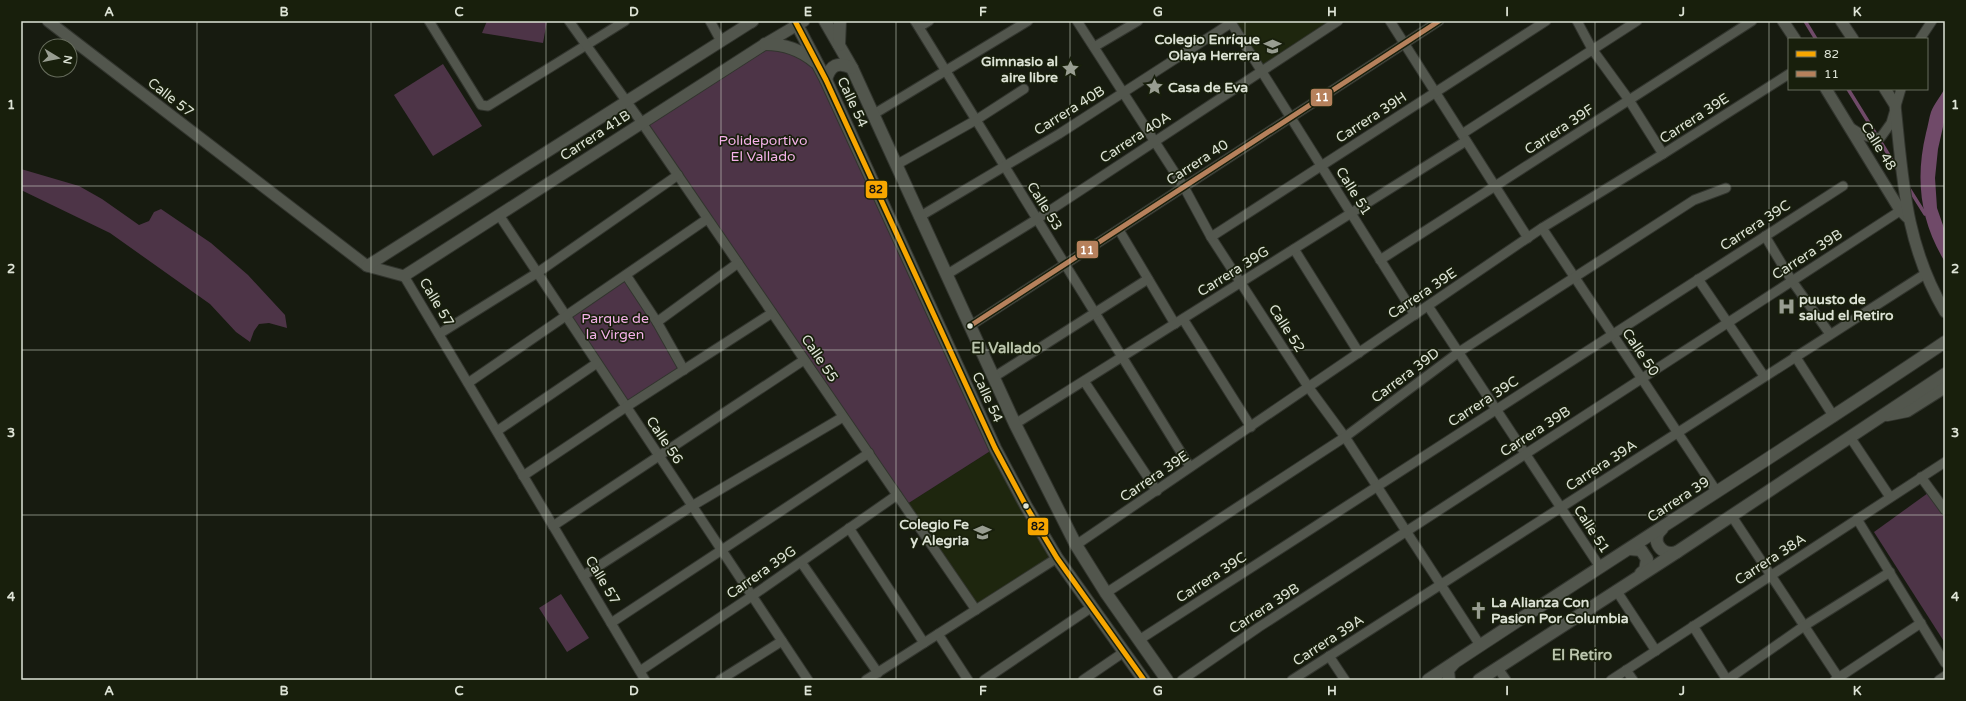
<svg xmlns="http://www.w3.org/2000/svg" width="1966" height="701" font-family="'Varela Round',sans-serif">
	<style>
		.built { fill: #1e260e }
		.green { fill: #4d3447 }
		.water { fill: #704a69 }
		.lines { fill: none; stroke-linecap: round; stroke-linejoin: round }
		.stream { stroke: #704a69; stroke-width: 3.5 }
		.minor-casing { stroke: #32352e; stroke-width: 11 }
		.tertiary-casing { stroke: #32352e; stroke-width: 13 }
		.secondary-casing { stroke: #32352e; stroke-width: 14 }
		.minor { stroke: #52564d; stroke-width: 9 }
		.tertiary { stroke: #52564d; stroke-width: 11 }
		.secondary { stroke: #52564d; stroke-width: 12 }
		.bus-1-casing { stroke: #181f0c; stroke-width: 8 }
		.bus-2-casing { stroke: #181f0c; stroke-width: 8 }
		.bus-1 { stroke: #f7a600; stroke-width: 5 }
		.bus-2 { stroke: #b6815c; stroke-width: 5 }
		.grid { fill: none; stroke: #dde3d6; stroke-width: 1; stroke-opacity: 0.55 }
		.bus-dot { fill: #dde3d6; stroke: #181f0c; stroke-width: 1.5 }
		.labels { text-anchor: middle; stroke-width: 3.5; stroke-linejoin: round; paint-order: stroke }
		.poi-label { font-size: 14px; font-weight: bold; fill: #dde3d6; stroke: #181f0c; text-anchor: end }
		.street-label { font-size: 14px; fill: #dde3d6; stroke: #181f0c }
		.park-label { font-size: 14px; fill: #f4b1e8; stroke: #181f0c }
		.neighbourhood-label { font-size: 15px; font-weight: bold; fill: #bbc5ad; stroke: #181f0c }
		.line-badge { stroke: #181f0c; stroke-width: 1.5 }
		.badge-label { font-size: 11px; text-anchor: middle; font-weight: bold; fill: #fff }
		.pale-badge-label { font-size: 11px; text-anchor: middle; font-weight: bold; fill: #111 }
		.neatline { fill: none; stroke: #dde3d6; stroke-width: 1.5 }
		.grid-label { font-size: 13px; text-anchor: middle; font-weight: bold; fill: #dde3d6 }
	</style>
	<rect width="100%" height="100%" fill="#171b10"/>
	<!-- built -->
	<g class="built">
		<path d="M1230 21H1338L1262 72Z"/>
		<path d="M995 448 1057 558 976 610 904 506Z"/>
	</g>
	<!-- green -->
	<g class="green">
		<path d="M487 21H547L543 43 482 33Z"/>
		<path d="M765 44 809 57 995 448 904 506 642 123Z"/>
		<path d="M443 64 482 126 433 156 394 95Z"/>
		<path d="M21 169 79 186 102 199 139 225 149 221 154 212 161 209 211 243 248 275 285 315 287 328 269 323 259 324 254 331 250 342 236 332 210 304 110 233 21 190Z"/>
		<path d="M626 275 684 370 626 407 566 317Z"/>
		<path d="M1928 493 1945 518V643L1874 532Z"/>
		<path d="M561 594 589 638 567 652 539 608Z"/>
	</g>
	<!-- water -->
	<path class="water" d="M1945 88V118L1938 149 1935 178 1937 208 1945 231V262C1920 221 1915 179 1926 133 1928 126 1929 118 1931 112 1934 104 1941 96 1945 88Z"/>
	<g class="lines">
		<!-- stream -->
		<g class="stream">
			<path d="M1805 21 1816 39"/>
			<path d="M1848 89 1898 170"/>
			<path d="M1908 187 1925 214"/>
		</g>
		<defs>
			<g id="minor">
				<path d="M429 21 481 105 488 106 625 21"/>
				<path d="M569 21 642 123 976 610"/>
				<path d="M710 21 721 41"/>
				<path d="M915 21 1190 467"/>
				<path d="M1077 21 1184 187 1211 237 1309 388 1345 437 1480 645"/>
				<path d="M1230 21 1415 315"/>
				<path d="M1390 21 1528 238"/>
				<path d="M1577 21 1592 49 1629 100 1663 154"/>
				<path d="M919 27 929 21"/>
				<path d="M1920 39 1932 21"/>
				<path d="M1094 47 1138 21"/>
				<path d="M874 114 1028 21"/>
				<path d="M1850 127C1861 134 1868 140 1881 137L1891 123 1901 89"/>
				<path d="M1462 134 1637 21"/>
				<path d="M896 165 976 120 1024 89"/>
				<path d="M499 215 808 680"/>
				<path d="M919 217 1059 134 1231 23"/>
				<path d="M1542 228 1717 492"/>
				<path d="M1119 230 1175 324"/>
				<path d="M1765 236 1792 281 1830 334"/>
				<path d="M1211 237 1546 21"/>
				<path d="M1294 249 1359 353"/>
				<path d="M1380 260 1752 21"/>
				<path d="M626 275 657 322 684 370"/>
				<path d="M946 275 1037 219 1338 21"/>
				<path d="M404 276 645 680"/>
				<path d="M1698 279 1764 376"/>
				<path d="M1428 306 1600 567"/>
				<path d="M1183 319 1251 427"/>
				<path d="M657 322 738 263"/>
				<path d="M970 326 1439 21"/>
				<path d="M439 334 537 273 678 175"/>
				<path d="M1795 356 1834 417"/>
				<path d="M994 377 1148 279"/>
				<path d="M1084 381 1157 491"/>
				<path d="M468 383 707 219"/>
				<path d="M1015 424 1466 141"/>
				<path d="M497 431 597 363"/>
				<path d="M1850 437 1890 497"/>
				<path d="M523 476 626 407 772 313"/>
				<path d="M1921 477 1945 510"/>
				<path d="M1731 515 1840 680"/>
				<path d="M1857 519 1945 663"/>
				<path d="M553 526 804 360"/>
				<path d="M849 528 924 643"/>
				<path d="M1076 545 1542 228 1663 154 1789 74"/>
				<path d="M801 562 878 673"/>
				<path d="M583 576 692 506 843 417"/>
				<path d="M1616 590 1656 651"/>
				<path d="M1106 593 1345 437 1459 352 1694 200 1726 188"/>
				<path d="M611 623 869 453"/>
				<path d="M1693 626 1727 680"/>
				<path d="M938 634 968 680"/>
				<path d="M1139 640 1843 186"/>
				<path d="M1329 656 1345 680"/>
				<path d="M1497 667 1506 680"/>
				<path d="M1626 670 1633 680"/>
				<path d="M640 671 752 596 897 495"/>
				<path d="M720 680 782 641"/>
				<path d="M866 680 1057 558"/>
				<path d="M984 680 1092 607"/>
				<path d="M1083 680 1124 652"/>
				<path d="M1182 680 1259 627 1906 207"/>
				<path d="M1292 680 1925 274"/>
				<path d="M1611 680 1945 462"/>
				<path d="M1727 680 1804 626 1890 572"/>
				<path d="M1835 680 1921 623"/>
				<path d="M1939 680 1945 676"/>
			</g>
			<g id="tertiary">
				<path d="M48 21 367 266 404 276 765 44 804 21"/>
				<path d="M1783 21 1795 39"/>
				<path d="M1841 21 1853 39"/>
				<path d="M1826 89 1900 210 1907 217"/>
				<path d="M1885 89 1895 105C1903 181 1905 244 1945 312"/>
				<path d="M367 266 753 21"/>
			</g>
			<g id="secondary">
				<path d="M795 21 826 80 995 448 1026 506 1057 558 1144 680"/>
				<path d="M825 21 852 68 1015 424 1076 545 1106 593 1167 680"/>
				<path d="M751 22 752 21"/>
				<path d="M765 44C784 44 800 49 815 62"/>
				<path d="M839 45 840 21"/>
				<path d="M826 80C830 65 838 61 852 68"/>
				<path d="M1887 415 1907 411 1945 387"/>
				<path d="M1662 529C1649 540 1662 557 1677 552"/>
				<path d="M1630 549 1641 550 1647 559 1645 570 1641 573"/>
				<path d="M1428 680C1599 566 1774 457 1945 342"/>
				<path d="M1449 680 1448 670 1454 663"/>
				<path d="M1479 680 1677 552 1945 374"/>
			</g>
		</defs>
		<!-- minor casing -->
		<use href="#minor" class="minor-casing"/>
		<!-- tertiary casing -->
		<use href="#tertiary" class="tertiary-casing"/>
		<!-- secondary casing -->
		<use href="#secondary" class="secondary-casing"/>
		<!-- minor -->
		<use href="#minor" class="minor"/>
		<!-- tertiary -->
		<use href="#tertiary" class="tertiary"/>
		<!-- secondary -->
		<use href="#secondary" class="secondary"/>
		<defs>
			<path id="bus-1" d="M795 21 826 80 995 448 1026 506 1057 558 1144 680"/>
			<path id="bus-2" d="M970 326 1439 21"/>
		</defs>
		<!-- bus-1 casing -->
		<use href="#bus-1" class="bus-1-casing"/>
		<!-- bus-2 casing -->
		<use href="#bus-2" class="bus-2-casing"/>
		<!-- bus-1 -->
		<use href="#bus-1" class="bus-1"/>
		<!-- bus-2 -->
		<use href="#bus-2" class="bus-2"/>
	</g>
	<!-- grid -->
	<path class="grid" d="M197 21V680M371 21V680M546 21V680M721 21V680M896 21V680M1070 21V680M1245 21V680M1420 21V680M1595 21V680M1769 21V680M21 186H1945M21 350H1945M21 515H1945"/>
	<!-- icons -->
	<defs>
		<symbol id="school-bare" viewBox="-9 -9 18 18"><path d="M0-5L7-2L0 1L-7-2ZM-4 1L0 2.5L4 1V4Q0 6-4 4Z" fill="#989d91" stroke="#181f0c" stroke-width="2.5" paint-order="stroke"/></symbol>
		<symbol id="sight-bare" viewBox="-9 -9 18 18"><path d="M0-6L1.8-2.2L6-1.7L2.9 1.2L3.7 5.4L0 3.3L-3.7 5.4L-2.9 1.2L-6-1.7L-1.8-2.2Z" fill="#989d91" stroke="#181f0c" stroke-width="2.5" paint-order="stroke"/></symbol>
		<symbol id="hospital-bare" viewBox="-9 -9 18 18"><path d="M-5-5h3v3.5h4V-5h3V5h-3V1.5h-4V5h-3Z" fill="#989d91" stroke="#181f0c" stroke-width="2.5" paint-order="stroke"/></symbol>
		<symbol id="church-bare" viewBox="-9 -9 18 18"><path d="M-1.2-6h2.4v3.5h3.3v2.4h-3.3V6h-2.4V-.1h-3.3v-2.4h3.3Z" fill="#989d91" stroke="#181f0c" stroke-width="2.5" paint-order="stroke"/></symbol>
	</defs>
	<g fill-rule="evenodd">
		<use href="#school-bare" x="1260" y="34" width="25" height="25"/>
		<use href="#sight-bare" x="1058" y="56" width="25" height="25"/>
		<use href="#sight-bare" x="1142" y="74" width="25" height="25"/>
		<use href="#hospital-bare" x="1774" y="294" width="25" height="25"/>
		<use href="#school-bare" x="970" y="520" width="25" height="25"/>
		<use href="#church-bare" x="1466" y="598" width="25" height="25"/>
	</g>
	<!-- markers -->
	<g class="bus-dot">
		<circle cx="970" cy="326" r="3.5"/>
		<circle cx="1026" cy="506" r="3.5"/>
	</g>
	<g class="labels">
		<!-- poi labels -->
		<g class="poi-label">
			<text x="1260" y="44">Colegio Enríque<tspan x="1260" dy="16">Olaya Herrera</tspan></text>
			<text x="1058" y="66">Gimnasio al<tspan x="1058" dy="16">aire libre</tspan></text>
			<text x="1168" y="92" text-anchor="start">Casa de Eva</text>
			<text x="1799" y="304" text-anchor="start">puusto de<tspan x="1799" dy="16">salud el Retiro</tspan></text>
			<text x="969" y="529">Colegio Fe<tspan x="969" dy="16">y Alegria</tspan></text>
			<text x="1491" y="607" text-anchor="start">La Alianza Con<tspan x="1491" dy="16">Pasion Por Columbia</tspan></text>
		</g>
		<!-- street labels -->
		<g class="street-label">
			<text transform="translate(171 97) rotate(38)" y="5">Calle 57</text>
			<text transform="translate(853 102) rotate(65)" y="5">Calle 54</text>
			<text transform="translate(1069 110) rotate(-32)" y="5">Carrera 40B</text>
			<text transform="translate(1371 117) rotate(-33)" y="5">Carrera 39H</text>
			<text transform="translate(1694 118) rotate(-33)" y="5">Carrera 39E</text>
			<text transform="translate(1559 129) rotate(-33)" y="5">Carrera 39F</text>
			<text transform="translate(595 135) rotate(-33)" y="5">Carrera 41B</text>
			<text transform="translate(1135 137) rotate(-33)" y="5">Carrera 40A</text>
			<text transform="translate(1879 146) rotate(58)" y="5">Calle 48</text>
			<text transform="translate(1197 162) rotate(-33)" y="5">Carrera 40</text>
			<text transform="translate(1354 191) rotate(58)" y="5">Calle 51</text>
			<text transform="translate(1045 206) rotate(58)" y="5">Calle 53</text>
			<text transform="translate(1755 225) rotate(-33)" y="5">Carrera 39C</text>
			<text transform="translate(1807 254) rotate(-33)" y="5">Carrera 39B</text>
			<text transform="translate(1233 271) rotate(-32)" y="5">Carrera 39G</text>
			<text transform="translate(1422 293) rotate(-34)" y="5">Carrera 39E</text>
			<text transform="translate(437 302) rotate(59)" y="5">Calle 57</text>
			<text transform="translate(1287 328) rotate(57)" y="5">Calle 52</text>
			<text transform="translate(1641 352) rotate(56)" y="5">Calle 50</text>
			<text transform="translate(820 358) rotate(56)" y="5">Calle 55</text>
			<text transform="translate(1405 375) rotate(-37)" y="5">Carrera 39D</text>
			<text transform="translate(988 397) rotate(65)" y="5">Calle 54</text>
			<text transform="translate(1483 401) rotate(-33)" y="5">Carrera 39C</text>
			<text transform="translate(1535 431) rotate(-33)" y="5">Carrera 39B</text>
			<text transform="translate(665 440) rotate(56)" y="5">Calle 56</text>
			<text transform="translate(1601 465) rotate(-33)" y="5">Carrera 39A</text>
			<text transform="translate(1154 476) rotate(-34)" y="5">Carrera 39E</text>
			<text transform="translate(1678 499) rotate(-33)" y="5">Carrera 39</text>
			<text transform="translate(1592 529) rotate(57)" y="5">Calle 51</text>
			<text transform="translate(1770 559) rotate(-33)" y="5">Carrera 38A</text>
			<text transform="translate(761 572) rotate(-35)" y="5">Carrera 39G</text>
			<text transform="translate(1211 577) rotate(-33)" y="5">Carrera 39C</text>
			<text transform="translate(603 580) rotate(59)" y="5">Calle 57</text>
			<text transform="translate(1264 608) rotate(-33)" y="5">Carrera 39B</text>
			<text transform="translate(1328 640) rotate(-33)" y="5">Carrera 39A</text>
		</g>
		<!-- park labels -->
		<g class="park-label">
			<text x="763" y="145">Polideportivo<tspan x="763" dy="16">El Vallado</tspan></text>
			<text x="615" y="323">Parque de<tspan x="615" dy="16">la Virgen</tspan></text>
		</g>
		<!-- neighbourhood labels -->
		<g class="neighbourhood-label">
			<text x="1006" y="353">El Vallado</text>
			<text x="1582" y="660">El Retiro</text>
		</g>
	</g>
	<g class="line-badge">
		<rect x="1310" y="88" width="23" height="19" rx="4" fill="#b6815c"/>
		<rect x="865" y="180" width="23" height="19" rx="4" fill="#f7a600"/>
		<rect x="1076" y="240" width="23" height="19" rx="4" fill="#b6815c"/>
		<rect x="1027" y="517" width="22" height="19" rx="4" fill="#f7a600"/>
	</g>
	<g class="badge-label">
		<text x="1322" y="101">11</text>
		<text x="1087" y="254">11</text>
	</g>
	<g class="pale-badge-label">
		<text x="876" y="193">82</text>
		<text x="1038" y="530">82</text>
	</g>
	<!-- border -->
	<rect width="1966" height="701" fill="none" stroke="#181f0c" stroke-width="44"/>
	<!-- legend -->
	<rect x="1788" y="38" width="140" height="52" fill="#181f0c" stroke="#676d5d"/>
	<rect x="1796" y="51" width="20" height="6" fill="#f7a600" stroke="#676d5d"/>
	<text x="1824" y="58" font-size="12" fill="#dde3d6">82</text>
	<rect x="1796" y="71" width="20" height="6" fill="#b6815c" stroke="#676d5d"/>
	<text x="1824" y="78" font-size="12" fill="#dde3d6">11</text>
	<!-- north arrow -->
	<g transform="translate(58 58) rotate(100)"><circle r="19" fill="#181f0c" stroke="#676d5d"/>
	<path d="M0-3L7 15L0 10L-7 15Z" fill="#989d91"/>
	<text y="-6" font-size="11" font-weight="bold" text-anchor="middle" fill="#dde3d6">N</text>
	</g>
	<rect x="22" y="22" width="1922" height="657" class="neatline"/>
	<g class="grid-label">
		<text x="109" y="16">A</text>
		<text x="284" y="16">B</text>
		<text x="459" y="16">C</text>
		<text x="634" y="16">D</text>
		<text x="808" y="16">E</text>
		<text x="983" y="16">F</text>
		<text x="1158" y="16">G</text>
		<text x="1332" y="16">H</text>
		<text x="1507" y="16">I</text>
		<text x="1682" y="16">J</text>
		<text x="1857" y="16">K</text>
		<text x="11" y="109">1</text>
		<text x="1955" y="109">1</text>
		<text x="11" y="273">2</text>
		<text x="1955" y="273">2</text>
		<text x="11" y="437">3</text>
		<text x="1955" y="437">3</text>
		<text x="11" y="601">4</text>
		<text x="1955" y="601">4</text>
		<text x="109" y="695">A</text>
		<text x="284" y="695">B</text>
		<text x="459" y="695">C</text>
		<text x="634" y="695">D</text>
		<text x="808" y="695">E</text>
		<text x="983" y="695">F</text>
		<text x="1158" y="695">G</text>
		<text x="1332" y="695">H</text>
		<text x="1507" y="695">I</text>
		<text x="1682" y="695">J</text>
		<text x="1857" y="695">K</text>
	</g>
</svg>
